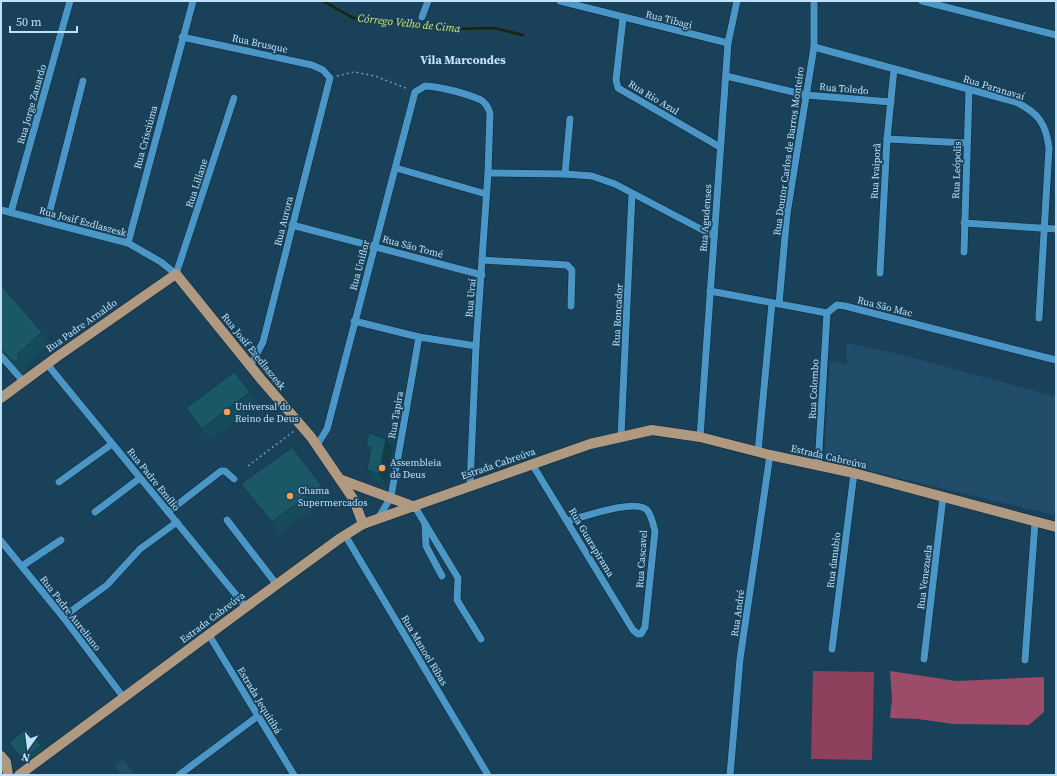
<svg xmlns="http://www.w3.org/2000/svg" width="1057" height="776" font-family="'Source Serif 4',serif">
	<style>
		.built { fill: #204d69 }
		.green { fill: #8e405d }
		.forest { fill: #9c4c69 }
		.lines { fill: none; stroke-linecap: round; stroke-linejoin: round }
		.stream { stroke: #1e2308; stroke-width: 2.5 }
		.minor-casing { stroke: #0e2736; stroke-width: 8 }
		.major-casing { stroke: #0e2736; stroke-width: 11 }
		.path { stroke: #7499b3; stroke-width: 1.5; stroke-dasharray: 2 3; stroke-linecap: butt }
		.minor { stroke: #4a96c6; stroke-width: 7 }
		.major { stroke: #af9980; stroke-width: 10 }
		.wall { fill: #164c59 }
		.shaded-wall { fill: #123e49 }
		.building { fill: #1a5868; stroke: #123e49 }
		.poi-dot { fill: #fa9f4f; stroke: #19415a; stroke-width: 1.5 }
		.labels { text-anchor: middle; stroke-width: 3.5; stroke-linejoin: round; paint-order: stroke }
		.street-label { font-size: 10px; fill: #bee2fc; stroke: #19415a }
		.poi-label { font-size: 10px; fill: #bee2fc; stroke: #19415a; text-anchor: start }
		.water-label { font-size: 11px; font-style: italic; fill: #d1e877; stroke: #19415a }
		.quarter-label { font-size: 12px; font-weight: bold; fill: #c6e3f8; stroke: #19415a }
	</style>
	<rect width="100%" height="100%" fill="#19415a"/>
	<!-- built -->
	<g class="built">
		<path d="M847 343 895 353 1056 397V500L1054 515 824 460 830 361 847 365Z"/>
		<path d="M123 759 135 775H122L115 765Z"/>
	</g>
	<!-- green -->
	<path class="green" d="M813 671 874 672 872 760 811 759Z"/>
	<!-- forest -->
	<path class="forest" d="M890 671 956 681 1044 677V712L1029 725 953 724 918 719 890 718 892 699Z"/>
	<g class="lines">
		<!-- stream -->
		<path class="stream" d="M323 1 353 18 372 22 394 21 452 29 494 28 523 35"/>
		<defs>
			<g id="minor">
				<path d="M560 1 728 43"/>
				<path d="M922 1 1056 35"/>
				<path d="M422 17 428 1"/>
				<path d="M623 18 616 80 618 88 720 147"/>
				<path d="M182 37 312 65 323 70 330 78 263 342 250 366"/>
				<path d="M814 47 1016 102C1038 113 1046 123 1049 148L1039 318"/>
				<path d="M726 76 806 95 891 102"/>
				<path d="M887 139 967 143"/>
				<path d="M396 168 486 194"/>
				<path d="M488 173 565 174 592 176 615 184 714 236"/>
				<path d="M565 174 570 119"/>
				<path d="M1 210 128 243 161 262 176 274 234 98"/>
				<path d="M11 212 70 1"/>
				<path d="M47 222 83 81"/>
				<path d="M964 223 1056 229"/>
				<path d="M292 225 482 275"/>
				<path d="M128 243 193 1"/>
				<path d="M964 252 969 90"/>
				<path d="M482 260 567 265 572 270 571 306"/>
				<path d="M880 273 887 139 894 69"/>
				<path d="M710 291 827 313 837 305 845 306 1056 360"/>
				<path d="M779 304 787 214 814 47V1"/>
				<path d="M354 321 419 337 476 346"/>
				<path d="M1 356 23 381"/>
				<path d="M47 364 246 607"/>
				<path d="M621 436 632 194"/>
				<path d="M700 437 728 43 737 1"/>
				<path d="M317 445 327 429 415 92 425 86C442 87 465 93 481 100 486 103 488 107 490 113L488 173 476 346 470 485"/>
				<path d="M758 452 772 303"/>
				<path d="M532 464 633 630 638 634H641L645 627 655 531C653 525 652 516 647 510 635 498 584 517 568 521"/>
				<path d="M818 466 827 313"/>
				<path d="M59 482 112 444"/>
				<path d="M415 507 458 578 457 600 481 639"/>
				<path d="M95 512 140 478"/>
				<path d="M168 512 221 471H225L234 479"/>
				<path d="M227 520 277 585"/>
				<path d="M377 520 391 497 419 337"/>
				<path d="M425 524 426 546 442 576"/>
				<path d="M345 535 488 775"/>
				<path d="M1 541 63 617 124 698"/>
				<path d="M22 566 61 540"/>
				<path d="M63 617 107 585 140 549 177 522"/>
				<path d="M209 635 294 775"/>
				<path d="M832 649 854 473"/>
				<path d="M924 659 943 497"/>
				<path d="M1025 660 1035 522"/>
				<path d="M179 775 258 716"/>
				<path d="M730 775 740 659 770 455"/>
			</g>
			<g id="major">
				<path d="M1 398 58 356 176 274 260 378 311 437 354 500 363 524"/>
				<path d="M342 480 415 507"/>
				<path d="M1 756 6 762 8 775"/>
				<path d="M19 775 246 607 339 539 363 524 590 444 652 430 700 437 770 455 854 473 1056 527"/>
			</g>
		</defs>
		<!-- minor casing -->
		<use href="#minor" class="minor-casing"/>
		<!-- major casing -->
		<use href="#major" class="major-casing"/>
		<!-- path -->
		<g class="path">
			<path d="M337 76 354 72 375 76 408 89"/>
			<path d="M248 466 294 431"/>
		</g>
		<!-- minor -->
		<use href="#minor" class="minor"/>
		<!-- major -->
		<use href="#major" class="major"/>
	</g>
	<!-- wall -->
	<g class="wall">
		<path d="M1 286 42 332 50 344 25 367 27 370 22 374 1 351Z"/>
		<path d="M250 392 259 404 210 440 186 408Z"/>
		<path d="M366 446 392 448 386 483 373 479 367 470 370 452Z"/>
		<path d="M241 484 322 486 330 497 280 534 250 496Z"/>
		<path d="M9 743 41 745 43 748 26 763Z"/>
	</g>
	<!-- shaded-wall -->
	<path class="shaded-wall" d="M386 439 392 448 386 483 379 474Z"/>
	<!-- building -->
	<g class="building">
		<path d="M1 286H2L42 332 17 355 19 358 14 362 1 349Z"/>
		<path d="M234 372 250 392 202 429 186 408Z"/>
		<path d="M369 433 386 439 379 474 367 470 371 448 366 446Z"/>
		<path d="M292 447 322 486 272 522 241 484Z"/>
		<path d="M26 728 41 745 24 760 9 743Z"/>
	</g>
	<!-- markers -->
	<g class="poi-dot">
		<circle cx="227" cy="412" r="4"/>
		<circle cx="382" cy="468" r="4"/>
		<circle cx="290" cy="496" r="4"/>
	</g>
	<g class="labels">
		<!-- street labels -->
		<g class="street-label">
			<text transform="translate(669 19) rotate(14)" y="4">Rua Tibagi</text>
			<text transform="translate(260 43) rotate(12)" y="4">Rua Brusque</text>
			<text transform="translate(994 87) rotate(17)" y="4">Rua Paranavaí</text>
			<text transform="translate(844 88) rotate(5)" y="4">Rua Toledo</text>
			<text transform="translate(654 97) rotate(31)" y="4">Rua Rio Azul</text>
			<text transform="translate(31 104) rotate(-74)" y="4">Rua Jorge Zanardo</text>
			<text transform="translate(145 137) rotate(-75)" y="4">Rua Crisciúma</text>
			<text transform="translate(788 151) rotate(-82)" y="4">Rua Doutor Carlos de Barros Monteiro</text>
			<text transform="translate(956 170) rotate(-88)" y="4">Rua Leópolis</text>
			<text transform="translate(875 171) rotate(-87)" y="4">Rua Ivaiporã</text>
			<text transform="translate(196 183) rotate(-72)" y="4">Rua Liliane</text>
			<text transform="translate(705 218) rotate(-86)" y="4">Rua Agudenses</text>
			<text transform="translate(83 221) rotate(15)" y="4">Rua Josif Ezdlaszesk</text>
			<text transform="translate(283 221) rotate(-76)" y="4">Rua Aurora</text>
			<text transform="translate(413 246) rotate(15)" y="4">Rua São Tomé</text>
			<text transform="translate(359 265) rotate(-75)" y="4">Rua Uniflor</text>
			<text transform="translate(470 298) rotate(-85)" y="4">Rua Uraí</text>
			<text transform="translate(885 306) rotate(14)" y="4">Rua São Mac</text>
			<text transform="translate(617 315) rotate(-87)" y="4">Rua Roncador</text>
			<text transform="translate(81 325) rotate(-35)" y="4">Rua Padre Arnaldo</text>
			<text transform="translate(254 351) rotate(51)" y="4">Rua Josif Ezedlaszesk</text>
			<text transform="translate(813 389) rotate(-87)" y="4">Rua Colombo</text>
			<text transform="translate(395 415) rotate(-80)" y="4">Rua Tapira</text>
			<text transform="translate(829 456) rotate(13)" y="4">Estrada Cabreúva</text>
			<text transform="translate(498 463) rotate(-19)" y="4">Estrada Cabreúva</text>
			<text transform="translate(154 479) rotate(51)" y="4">Rua Padre Emílio</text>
			<text transform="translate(592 542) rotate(59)" y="4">Rua Guarapirama</text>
			<text transform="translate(641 559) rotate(-86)" y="4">Rua Cascavel</text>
			<text transform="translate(833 560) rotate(-83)" y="4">Rua danubio</text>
			<text transform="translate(924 577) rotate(-83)" y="4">Rua Venezuela</text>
			<text transform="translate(71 613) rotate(52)" y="4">Rua Padre Aureliano</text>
			<text transform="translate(737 613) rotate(-82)" y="4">Rua André</text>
			<text transform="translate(212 617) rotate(-37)" y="4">Estrada Cabreúva</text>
			<text transform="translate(425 650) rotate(59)" y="4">Rua Manoel Ribas</text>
			<text transform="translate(260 700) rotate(59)" y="4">Estrada Jequitibá</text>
		</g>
		<!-- poi labels -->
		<g class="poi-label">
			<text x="235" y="410">Universal do<tspan x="235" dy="12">Reino de Deus</tspan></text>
			<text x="390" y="466">Assembleia<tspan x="390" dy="12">de Deus</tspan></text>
			<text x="298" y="494">Chama<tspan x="298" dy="12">Supermercados</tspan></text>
		</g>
		<!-- water labels -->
		<g class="water-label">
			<text transform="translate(409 23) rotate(6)" y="4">Córrego Velho de Cima</text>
		</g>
		<!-- quarter labels -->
		<g class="quarter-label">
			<text x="463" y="64">Vila Marcondes</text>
		</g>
	</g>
	<!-- border -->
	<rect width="1057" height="776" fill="none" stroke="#bee2fc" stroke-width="4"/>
	<!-- north arrow -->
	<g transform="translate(28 748) rotate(194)" stroke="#19415a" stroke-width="3" paint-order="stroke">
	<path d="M0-3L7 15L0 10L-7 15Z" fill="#bee2fc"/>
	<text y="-6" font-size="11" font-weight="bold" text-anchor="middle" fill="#bee2fc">N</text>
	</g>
	<!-- scale -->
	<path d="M10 26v6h67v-6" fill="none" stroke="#bee2fc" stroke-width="2"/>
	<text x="16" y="26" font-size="12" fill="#bee2fc" stroke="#19415a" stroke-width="3" paint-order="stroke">50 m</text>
</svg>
